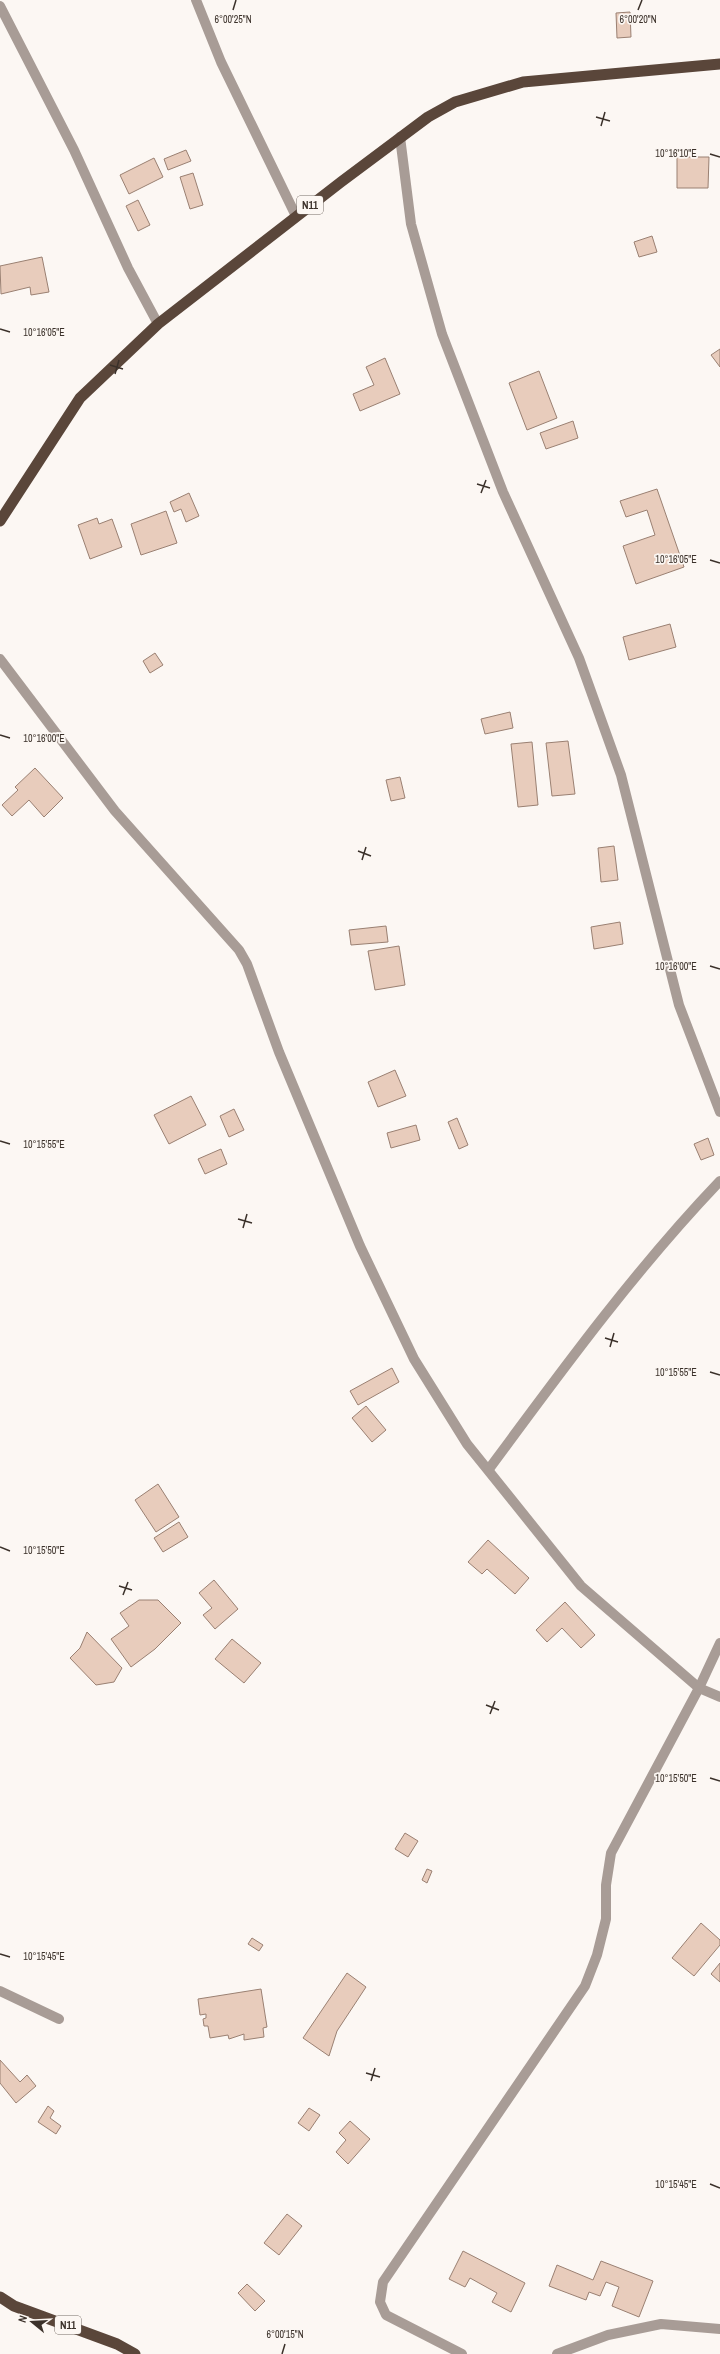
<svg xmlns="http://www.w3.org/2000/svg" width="720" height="2354" font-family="'Archivo Narrow',sans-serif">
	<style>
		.building { fill: #e8ccbc; stroke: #9a8072 }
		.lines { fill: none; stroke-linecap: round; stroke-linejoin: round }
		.minor { stroke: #a89c96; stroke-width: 10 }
		.trunk { stroke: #5a463a; stroke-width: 11 }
		.ticks { fill: none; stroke: #3b312a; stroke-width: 1.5 }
		.labels { text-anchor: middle; stroke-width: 3.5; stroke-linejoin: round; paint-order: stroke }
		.shield { fill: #fcf7f3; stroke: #756c66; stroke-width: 1 }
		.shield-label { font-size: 11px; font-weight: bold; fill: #3b312a }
		.ticks-label { font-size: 10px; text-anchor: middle; fill: #3b312a; stroke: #fcf7f3; stroke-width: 3.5; stroke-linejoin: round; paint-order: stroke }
	</style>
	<rect width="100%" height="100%" fill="#fcf7f3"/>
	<!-- building -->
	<g class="building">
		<path d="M630 12 631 37 617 38 616 13Z"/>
		<path d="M186 150 191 161 168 170 164 159Z"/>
		<path d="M677 157H709L708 188H677Z"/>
		<path d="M154 158 163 177 129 194 120 175Z"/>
		<path d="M193 173 203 205 190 209 180 177Z"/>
		<path d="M138 200 150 225 138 231 126 206Z"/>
		<path d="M652 236 657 252 639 257 634 242Z"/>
		<path d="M42 257 49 292 31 295 30 287 1 294 0 266Z"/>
		<path d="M720 349V367L711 355Z"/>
		<path d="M385 358 400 394 360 411 353 394 374 385 366 367Z"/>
		<path d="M539 371 557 418 527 430 509 383Z"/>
		<path d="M573 421 578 438 546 449 540 433Z"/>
		<path d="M657 489 684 567 636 584 623 546 655 535 647 510 626 517 620 501Z"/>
		<path d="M189 493 199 516 186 522 181 509 174 512 170 502Z"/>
		<path d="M166 511 177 543 141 555 131 524Z"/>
		<path d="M97 518 99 524 112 519 122 547 90 559 78 525Z"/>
		<path d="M670 624 676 647 629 660 623 637Z"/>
		<path d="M155 653 163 665 150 673 143 661Z"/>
		<path d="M510 712 513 728 485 734 481 719Z"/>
		<path d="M568 741 575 794 552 796 546 743Z"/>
		<path d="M532 742 538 805 518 807 511 744Z"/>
		<path d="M35 768 63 798 44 817 29 800 12 816 2 805 18 790 15 787Z"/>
		<path d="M400 777 405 798 391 801 386 780Z"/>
		<path d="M614 846 618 880 601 882 598 848Z"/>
		<path d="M620 922 623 944 594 949 591 927Z"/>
		<path d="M386 926 388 942 351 945 349 930Z"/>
		<path d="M399 946 405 985 375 990 368 951Z"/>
		<path d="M395 1070 406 1096 378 1107 368 1082Z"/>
		<path d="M191 1096 206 1125 169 1144 154 1115Z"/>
		<path d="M234 1109 244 1130 229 1137 220 1116Z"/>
		<path d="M457 1118 468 1145 459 1149 448 1122Z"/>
		<path d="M416 1125 420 1140 391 1148 387 1133Z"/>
		<path d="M708 1138 714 1155 701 1160 694 1144Z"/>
		<path d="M221 1149 227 1164 205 1174 198 1159Z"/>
		<path d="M392 1368 399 1382 358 1405 350 1391Z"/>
		<path d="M366 1406 386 1430 372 1442 352 1418Z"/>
		<path d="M158 1484 179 1517 156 1532 135 1500Z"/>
		<path d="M179 1522 188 1537 163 1552 154 1538Z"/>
		<path d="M488 1540 529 1578 515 1594 487 1569 482 1574 468 1562Z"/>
		<path d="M214 1580 238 1609 215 1629 203 1615 212 1608 199 1593Z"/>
		<path d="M139 1600H158L181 1623 155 1649 131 1667 111 1639 129 1626 120 1613Z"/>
		<path d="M565 1602 595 1635 581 1648 562 1628 547 1642 536 1630Z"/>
		<path d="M87 1632 122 1668 114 1682 96 1685 70 1658 80 1648Z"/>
		<path d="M232 1639 261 1663 244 1683 215 1659Z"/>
		<path d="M405 1833 418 1841 408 1857 395 1849Z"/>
		<path d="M427 1869 432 1871 427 1883 422 1880Z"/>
		<path d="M701 1923 720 1940V1945L694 1976 672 1958Z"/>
		<path d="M252 1938 263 1945 259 1951 248 1944Z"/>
		<path d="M720 1963V1982L711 1974Z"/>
		<path d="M347 1973 366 1987 337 2031 329 2056 303 2038Z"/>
		<path d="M261 1989 267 2027 263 2028 264 2037 244 2040V2034L229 2039 228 2035 210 2038 208 2026H204L203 2019 206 2018V2014L200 2015 198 1999Z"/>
		<path d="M0 2060 20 2082 27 2075 36 2086 16 2103 0 2083Z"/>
		<path d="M48 2106 54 2111 50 2118 61 2126 56 2134 38 2122Z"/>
		<path d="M309 2108 320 2115 309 2131 298 2123Z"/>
		<path d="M350 2121 370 2139 348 2164 336 2152 346 2140 339 2133Z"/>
		<path d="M287 2214 302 2226 279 2255 264 2243Z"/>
		<path d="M463 2251 525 2283 511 2312 492 2302 497 2293 470 2278 465 2287 449 2279Z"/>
		<path d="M601 2261 653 2281 639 2317 612 2306 619 2287 606 2282 600 2296 589 2292 586 2300 549 2286 557 2265 593 2280Z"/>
		<path d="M247 2284 265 2301 255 2311 238 2293Z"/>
	</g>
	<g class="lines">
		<!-- minor -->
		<g class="minor">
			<path d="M196 0 221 62 296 216"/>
			<path d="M0 6 74 150 128 268 158 324"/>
			<path d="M400 137 411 224 442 334 503 492 579 658 621 775 679 1005 720 1112"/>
			<path d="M0 659 115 811 239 950 247 964 279 1052 360 1246 414 1359 467 1444 581 1586 699 1688 720 1697"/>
			<path d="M489 1469C562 1370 635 1270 720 1181"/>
			<path d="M0 1991 59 2019"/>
			<path d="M462 2354 386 2315 380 2302 383 2282 585 1986 597 1955 606 1919V1885L611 1853 699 1688 720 1643"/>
			<path d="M557 2354 608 2335 661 2324 720 2329"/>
		</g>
		<!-- trunk -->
		<g class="trunk">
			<path d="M0 521 80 398 158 324 341 182 428 117 455 102 523 82 720 64"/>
			<path d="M0 2297 14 2306 117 2344 135 2354"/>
		</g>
	</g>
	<!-- ticks -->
	<path class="ticks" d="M233 10 236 0M638 10 642 0M596 117 610 121M601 126 605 112M710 154 720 157M0 329 10 332M110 365 123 369M115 374 119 360M477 484 490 488M481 493 486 480M710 560 720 563M0 735 10 738M358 851 371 856M362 860 366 847M710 966 720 969M0 1141 10 1144M238 1219 252 1223M243 1228 247 1214M605 1338 618 1342M610 1347 614 1333M710 1372 720 1375M0 1547 10 1551M119 1586 132 1590M123 1595 128 1582M486 1705 499 1710M490 1714 495 1701M710 1778 720 1781M0 1954 10 1957M366 2073 380 2077M371 2081 375 2068M710 2184 720 2188M282 2354 285 2344"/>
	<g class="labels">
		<!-- shield labels -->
		<g class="shield">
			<rect x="297" y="196" width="26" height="18" rx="3"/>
			<rect x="55" y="2316" width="26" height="18" rx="3"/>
		</g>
		<g class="shield-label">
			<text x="310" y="209">N11</text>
			<text x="68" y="2329">N11</text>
		</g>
	</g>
	<g class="ticks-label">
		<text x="233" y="23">6°00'25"N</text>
		<text x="638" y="23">6°00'20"N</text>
		<text x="676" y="157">10°16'10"E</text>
		<text x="44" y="336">10°16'05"E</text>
		<text x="676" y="563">10°16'05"E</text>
		<text x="44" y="742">10°16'00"E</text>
		<text x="676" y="970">10°16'00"E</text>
		<text x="44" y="1148">10°15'55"E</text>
		<text x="676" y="1376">10°15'55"E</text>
		<text x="44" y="1554">10°15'50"E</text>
		<text x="676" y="1782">10°15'50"E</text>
		<text x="44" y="1960">10°15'45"E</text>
		<text x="676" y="2188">10°15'45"E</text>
		<text x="285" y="2338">6°00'15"N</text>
	</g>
	<!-- north arrow -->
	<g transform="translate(32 2322) rotate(288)" stroke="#fcf7f3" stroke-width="3" paint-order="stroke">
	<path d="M0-3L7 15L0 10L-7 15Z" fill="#3b312a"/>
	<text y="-6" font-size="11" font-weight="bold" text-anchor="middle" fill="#3b312a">N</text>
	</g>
</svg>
